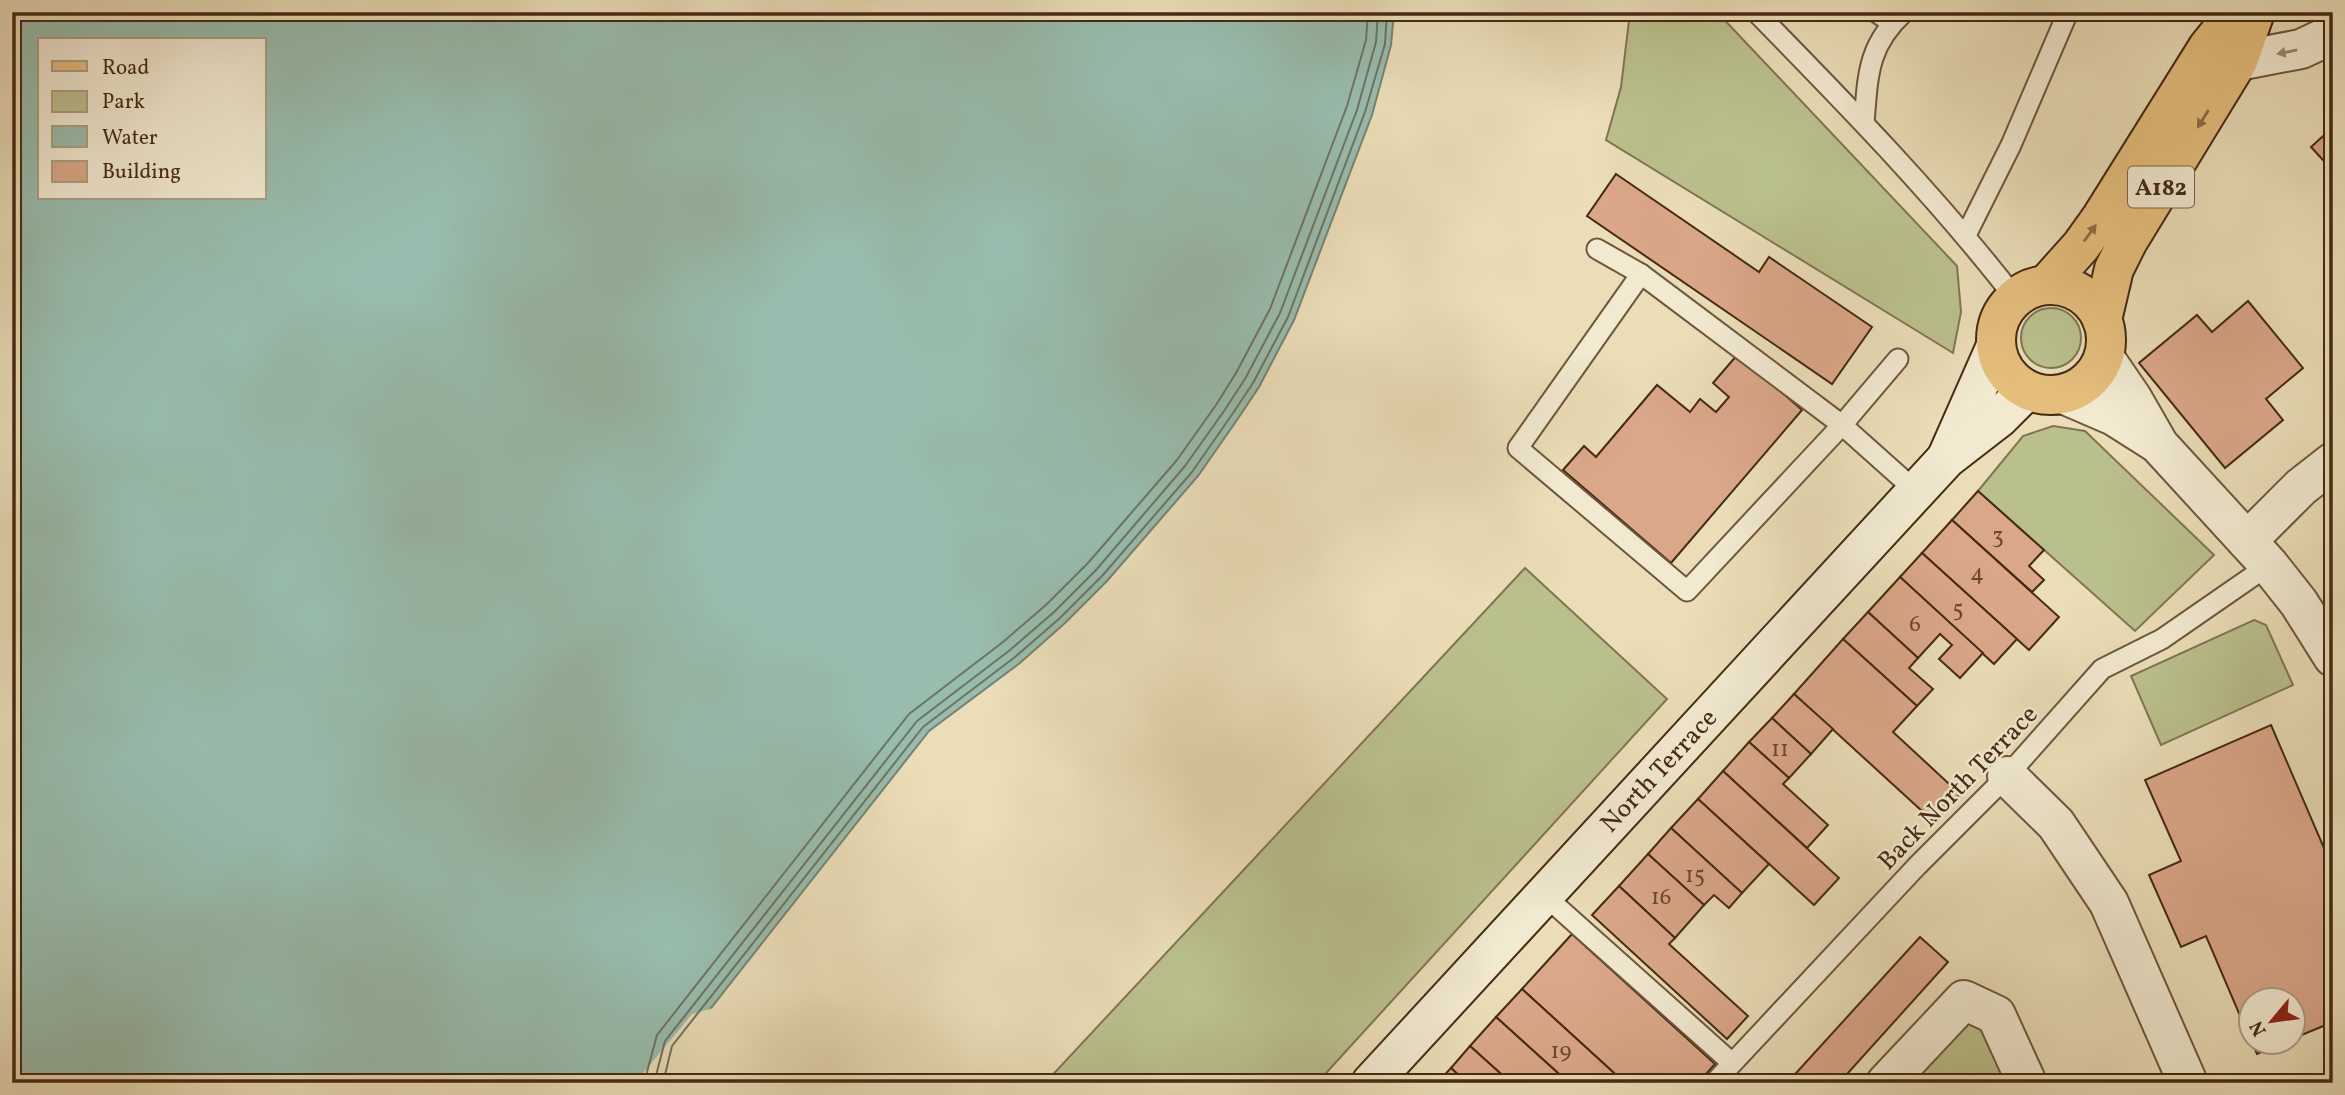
<svg xmlns="http://www.w3.org/2000/svg" width="2345" height="1095" font-family="Vollkorn,serif">
	<style>
		.green { fill: #bac08c; stroke: #807550; stroke-width: 2 }
		.water { fill: #98bcad; stroke: #77826f; stroke-width: 2; fill-rule: evenodd }
		.pier { fill: #eaddb7 }
		.lines { fill: none; stroke-linecap: round; stroke-linejoin: round }
		.shore { stroke: #6e7360; stroke-width: 2 }
		.building { fill: #daa788; stroke: #452a13; stroke-width: 2 }
		.lane-casing { stroke: #6e573c; stroke-width: 23 }
		.street-casing { stroke: #6e573c; stroke-width: 42 }
		.secondary-casing { stroke: #452a13; stroke-width: 42 }
		.primary-casing { stroke: #452a13; stroke-width: 42 }
		.lane { stroke: #f1e9d0; stroke-width: 19 }
		.street { stroke: #f1e9d0; stroke-width: 38 }
		.secondary { stroke: #f1e9d0; stroke-width: 38 }
		.primary { stroke: #e5be7c; stroke-width: 38 }
		.oneway { fill: #9b8a72 }
		.oneway2 { fill: #8d6d42 }
		.labels { text-anchor: middle; stroke-width: 5; stroke-linejoin: round; paint-order: stroke }
		.number-label { font-size: 23px; fill: #6a4930 }
		.shield { fill: #f1e9d0; stroke: #79634c; stroke-width: 2 }
		.shield-label { font-size: 24px; font-weight: bold; fill: #452a13 }
		.street-label { font-size: 26px; fill: #452a13; stroke: #f1e9d0 }
	</style>
	<rect width="100%" height="100%" fill="#eaddb7"/>
	<filter id="stains"><feTurbulence type="fractalNoise" baseFrequency=".00286" numOctaves="4"/><feColorMatrix values="0 0 0 0 .2 0 0 0 0 .09 0 0 0 0 .02 0 0 0 .5 -.17"/></filter>
	<radialGradient id="worn" r=".72"><stop offset=".6" stop-color="#630" stop-opacity="0"/><stop offset="1" stop-color="#630" stop-opacity=".3"/></radialGradient>
	<!-- green -->
	<g class="green">
		<path d="M1630 12H1717L1957 266 1961 312 1953 353 1606 140 1621 87Z"/>
		<circle cx="2051" cy="338" r="30"/>
		<path d="M2053 426 2085 431 2214 555 2135 631 1978 491 2023 436Z"/>
		<path d="M1525 568 1667 699 1317 1083H1045Z"/>
		<path d="M2254 620 2266 625 2293 685 2161 745 2131 676Z"/>
		<path d="M1970 1010 2020 1083H1900Z"/>
	</g>
	<!-- water -->
	<path class="water" d="M12 12H1394L1391 45 1372 115 1294 320 1259 387 1237 420 1198 476 1107 581 1065 623 1020 663 929 731 678 1050 670 1083H12ZM40 40H264V198H40Z"/>
	<!-- pier -->
	<path class="pier" d="M717 1007 681 1052 673 1083H635L692 1014Z"/>
	<g class="lines">
		<!-- shore -->
		<g class="shore">
			<path d="M644 1083 657 1035 909 714 1003 642 1047 604 1088 563 1177 460 1216 405 1236 373 1270 309 1347 106 1366 40 1368 12"/>
			<path d="M654 1083 665 1041 917 721 1010 650 1054 612 1096 570 1185 466 1224 411 1245 379 1280 313 1357 110 1376 42 1378 12"/>
			<path d="M663 1083 672 1046 923 727 1015 657 1060 618 1102 576 1192 472 1231 416 1253 383 1288 317 1365 112 1385 44 1387 12"/>
		</g>
	</g>
	<!-- building -->
	<g class="building">
		<path d="M2333 127V171L2311 147Z"/>
		<path d="M1616 174 1759 272 1769 257 1872 327 1832 384 1587 216Z"/>
		<path d="M2248 301 2303 368 2266 399 2283 420 2225 468 2139 363 2197 315 2212 332Z"/>
		<path d="M1738 354 1802 410 1671 563 1563 470 1584 446 1596 457 1657 385 1690 412 1700 399 1716 412 1729 397 1713 383Z"/>
		<path d="M1978 491 2044 550 2029 566 2044 580 2032 592 1952 520Z"/>
		<path d="M1952 520 2059 617 2029 650 1922 553Z"/>
		<path d="M1922 553 2017 639 1994 664 1900 577Z"/>
		<path d="M1900 577 1983 653 1960 678 1939 659 1952 645 1940 634 1918 658 1868 612Z"/>
		<path d="M1868 612 1918 658 1909 668 1933 689 1917 706 1843 639Z"/>
		<path d="M1843 639 1917 706 1893 732 1960 794 1934 822 1794 694Z"/>
		<path d="M1794 694 1833 729 1811 754 1772 718Z"/>
		<path d="M1772 718 1811 754 1789 778 1749 742Z"/>
		<path d="M2271 725 2333 869V1022L2292 1039V1000H2250V1039L2206 936 2181 947 2149 875 2181 861 2145 780Z"/>
		<path d="M1749 742 1789 778 1783 784 1828 825 1807 848 1723 771Z"/>
		<path d="M1723 771 1839 878 1814 905 1698 799Z"/>
		<path d="M1698 799 1769 864 1742 893 1671 828Z"/>
		<path d="M1671 828 1742 893 1729 908 1714 895 1704 905 1648 854Z"/>
		<path d="M1648 854 1704 905 1675 938 1619 886Z"/>
		<path d="M1619 886 1675 938 1669 944 1748 1016 1727 1039 1592 915Z"/>
		<path d="M1572 934 1715 1064 1698 1083H1625L1522 989Z"/>
		<path d="M1920 937 1948 962 1839 1083H1787Z"/>
		<path d="M1522 989 1625 1083H1569L1496 1017Z"/>
		<path d="M1496 1017 1569 1083H1511L1470 1046Z"/>
		<path d="M2252 1042H2285L2257 1054Z"/>
		<path d="M1470 1046 1511 1083H1467L1451 1068Z"/>
		<path d="M1451 1068 1467 1083H1437Z"/>
	</g>
	<g class="lines">
		<defs>
			<g id="lane">
				<path d="M1756 12C1846 104 1936 196 2015 298"/>
				<path d="M1876 12 1892 23"/>
				<path d="M1864 123C1868 76 1867 46 1904 12"/>
				<path d="M1966 235 2011 145 2068 12"/>
				<path d="M1597 249 1641 274"/>
				<path d="M1898 359 1842 425 1687 591 1518 448 1641 274 1842 425 1917 492"/>
				<path d="M1544 895 1732 1063"/>
				<path d="M1714 1083 1917 866 2007 776 2102 669 2162 639 2269 565"/>
			</g>
			<g id="street">
				<path d="M2238 61 2301 49 2333 34"/>
				<path d="M2104 357 2132 398 2159 445 2269 565 2299 603 2333 657"/>
				<path d="M2063 394 2114 416 2155 442"/>
				<path d="M2247 541 2301 487 2333 462"/>
				<path d="M2007 776 2056 824 2109 903 2188 1083"/>
				<path d="M1886 1083 1964 1000 1996 1015 2027 1083"/>
			</g>
			<g id="secondary">
				<path d="M1947 457 1996 346"/>
				<path d="M1371 1083 1946 459 1999 418 2027 390"/>
			</g>
			<g id="primary">
				<path d="M2046 285 2081 246 2101 218 2208 47 2236 12"/>
				<circle cx="2051" cy="340" r="55"/>
				<path d="M2102 320 2114 269 2128 241 2238 61 2255 12"/>
			</g>
		</defs>
		<!-- lane casing -->
		<use href="#lane" class="lane-casing"/>
		<!-- street casing -->
		<use href="#street" class="street-casing"/>
		<!-- secondary casing -->
		<use href="#secondary" class="secondary-casing"/>
		<!-- primary casing -->
		<use href="#primary" class="primary-casing"/>
		<!-- lane -->
		<use href="#lane" class="lane"/>
		<!-- street -->
		<use href="#street" class="street"/>
		<!-- secondary -->
		<use href="#secondary" class="secondary"/>
		<!-- primary -->
		<use href="#primary" class="primary"/>
	</g>
	<!-- one-way arrows -->
	<defs><path id="oneway-solid" d="M-6-.8H1V-3.2L6.5 0L1 3.2V.8H-6Z" transform="scale(1.75)"/></defs>
	<use class="oneway" href="#oneway-solid" transform="translate(2287 52) rotate(168)"/>
	<g class="oneway2">
		<use href="#oneway-solid" transform="translate(2203 119) rotate(122)"/>
		<use href="#oneway-solid" transform="translate(2090 233) rotate(-54)"/>
	</g>
	<g class="labels">
		<!-- number labels -->
		<g class="number-label">
			<text x="1998" y="543">3</text>
			<text x="1977" y="580">4</text>
			<text x="1958" y="616">5</text>
			<text x="1915" y="631">6</text>
			<text x="1780" y="756">11</text>
			<text x="1695" y="882">15</text>
			<text x="1661" y="904">16</text>
			<text x="1561" y="1058">19</text>
		</g>
		<!-- shield labels -->
		<rect class="shield" x="2128" y="166.5" width="66" height="41" rx="5"/>
		<g class="shield-label">
			<text x="2161" y="195">A182</text>
		</g>
		<!-- street labels -->
		<g class="street-label">
			<text transform="translate(1658 770) rotate(-47)" y="9">North Terrace</text>
			<text transform="translate(1957 787) rotate(-46)" y="9">Back North Terrace</text>
		</g>
	</g>
	<!-- margin -->
	<rect width="2345" height="1095" fill="none" stroke="#eaddb7" stroke-width="42"/>
	<rect x="14" y="14" width="2317" height="1067" fill="none" stroke="#452a13" stroke-width="3.5"/>
	<rect x="21" y="21" width="2303" height="1053" fill="none" stroke="#452a13" stroke-width="2"/>
	<!-- legend -->
	<rect x="38" y="38" width="228" height="161" fill="#f1e9d0" stroke="#ac9d84" stroke-width="2"/>
	<rect x="52" y="61" width="35" height="10" fill="#e5be7c" stroke="#ac9d84" stroke-width="2"/>
	<text x="102" y="74" font-size="21" fill="#452a13">Road</text>
	<rect x="52" y="91" width="35" height="21" fill="#bac08c" stroke="#ac9d84" stroke-width="2"/>
	<text x="102" y="108" font-size="21" fill="#452a13">Park</text>
	<rect x="52" y="126" width="35" height="21" fill="#98bcad" stroke="#ac9d84" stroke-width="2"/>
	<text x="102" y="144" font-size="21" fill="#452a13">Water</text>
	<rect x="52" y="161" width="35" height="21" fill="#daa788" stroke="#ac9d84" stroke-width="2"/>
	<text x="102" y="178" font-size="21" fill="#452a13">Building</text>
	<!-- north arrow -->
	<g transform="translate(2272 1021) rotate(241)"><circle r="33" fill="#f1e9d0" stroke="#ac9d84" stroke-width="2"/>
	<path d="M0-5L12 26L0 18L-12 26Z" fill="#8f2418"/>
	<text y="-10" font-size="19" font-weight="bold" text-anchor="middle" fill="#452a13">N</text>
	</g>
	<rect width="100%" height="100%" filter="url(#stains)"/>
	<rect width="100%" height="100%" fill="url(#worn)"/>
</svg>
